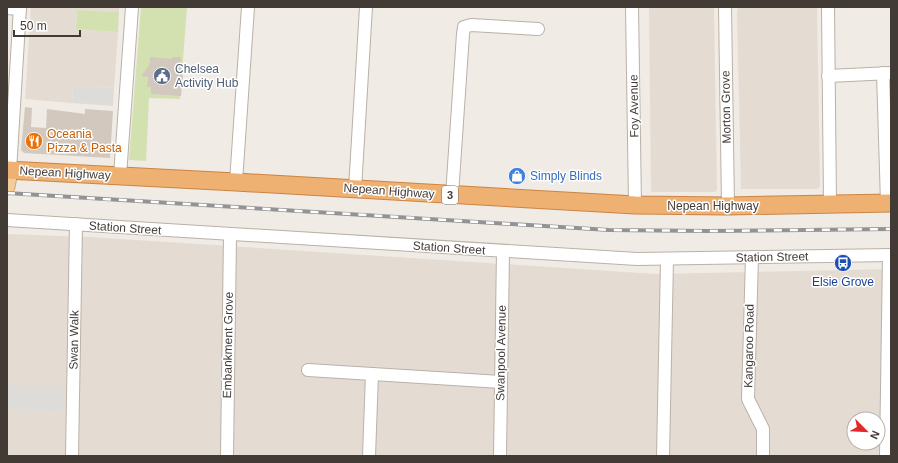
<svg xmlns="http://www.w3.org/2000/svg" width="898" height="463" font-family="Helvetica,sans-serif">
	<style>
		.residential { fill: #e4dcd3; fill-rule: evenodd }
		.green { fill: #d3e1b1 }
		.parking { fill: #dedcd9 }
		.building { fill: #d3c8be }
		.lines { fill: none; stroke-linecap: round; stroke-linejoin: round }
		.minor-casing { stroke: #bab1a8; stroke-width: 14 }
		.major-casing { stroke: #d6a66d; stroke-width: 17 }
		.highway-casing { stroke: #cc8443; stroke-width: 19 }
		.minor { stroke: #fff; stroke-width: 12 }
		.major { stroke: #f3cc9b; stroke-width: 15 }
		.highway { stroke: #eeb172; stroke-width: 17 }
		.rail-casing { stroke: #939393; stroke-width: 4 }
		.rail { stroke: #fff; stroke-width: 2.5; stroke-dasharray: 8; stroke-linecap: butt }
		.labels { text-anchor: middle; stroke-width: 3; stroke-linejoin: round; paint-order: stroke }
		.shield { fill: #fff; stroke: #7b7672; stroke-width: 1 }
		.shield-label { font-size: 11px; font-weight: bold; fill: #423b35 }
		.service-label { font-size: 12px; fill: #4e5e75; stroke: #fff; text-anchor: start }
		.street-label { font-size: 12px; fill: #423b35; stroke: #fff }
		.food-label { font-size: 12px; fill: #c56008; stroke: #fff; text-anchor: start }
		.shop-label { font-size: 12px; fill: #366cbe; stroke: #fff; text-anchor: start }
		.transit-label { font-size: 12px; fill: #164399; stroke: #fff }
	</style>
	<rect width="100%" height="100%" fill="#f0ebe5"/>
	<!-- residential -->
	<g class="residential">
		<path d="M31 7H119V12L77 10 76 29 118 32 114 88 73 86 72 103 25 99Z"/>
		<path d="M649 7H714L717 190 715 192H651Z"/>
		<path d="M738 7H817L820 186 818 189H741L737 13Z"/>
		<path d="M7 234 90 237 655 274 891 269V456H7ZM854 419H878V443H854Z"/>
	</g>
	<!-- green -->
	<g class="green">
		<path d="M141 7H187L180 99 149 98 146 161 129 160Z"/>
		<path d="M77 10 119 12 118 32 76 29Z"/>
	</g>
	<!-- parking -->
	<g class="parking">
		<path d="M73 86 114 88 113 106 72 103Z"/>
		<path d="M7 385H64L63 411 7 410Z"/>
	</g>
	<!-- building -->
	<g class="building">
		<path d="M150 57 172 59V57H181L180 74 183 75 181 96 151 94V87H147L148 77 141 76 149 66Z"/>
		<path d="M25 107 32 108 31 127 46 128 47 109 85 114V109L113 111 110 158 24 153 21 150Z"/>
	</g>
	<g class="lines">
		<defs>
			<g id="minor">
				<path d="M632 7 635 205"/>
				<path d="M725 7 728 206"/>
				<path d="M828 7 830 204"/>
				<path d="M7 8 20 9"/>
				<path d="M883 73 887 203"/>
				<path d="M828 76 891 73"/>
				<path d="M10 171 20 7"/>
				<path d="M120 176 132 7"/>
				<path d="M236 182 248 7"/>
				<path d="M355 189 366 7"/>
				<path d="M452 195 463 34 464 27 471 25 538 29"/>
				<path d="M7 220 637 259 891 255"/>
				<path d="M752 257 748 399 763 429V456"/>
				<path d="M308 370 501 382"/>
				<path d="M72 456 76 224"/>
				<path d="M227 456 230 235"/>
				<path d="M369 456 372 374"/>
				<path d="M500 456 503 251"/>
				<path d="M663 456 667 260"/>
				<path d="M886 456 889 255"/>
			</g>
			<path id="major" d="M7 187 10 171"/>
			<path id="highway" d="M7 170 236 182 635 205 728 206 891 203"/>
		</defs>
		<!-- minor casing -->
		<use href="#minor" class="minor-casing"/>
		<!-- major casing -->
		<use href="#major" class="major-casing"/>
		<!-- highway casing -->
		<use href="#highway" class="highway-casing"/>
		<!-- minor -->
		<use href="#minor" class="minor"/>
		<!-- major -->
		<use href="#major" class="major"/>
		<!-- highway -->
		<use href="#highway" class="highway"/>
		<defs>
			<path id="rail" d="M7 193 609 230 709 231 891 229"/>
		</defs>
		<!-- rail casing -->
		<use href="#rail" class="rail-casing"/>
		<!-- rail -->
		<use href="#rail" class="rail"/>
	</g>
	<!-- icons -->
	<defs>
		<symbol id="civic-disc" viewBox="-11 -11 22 22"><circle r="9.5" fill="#5c6f8a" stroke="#fff"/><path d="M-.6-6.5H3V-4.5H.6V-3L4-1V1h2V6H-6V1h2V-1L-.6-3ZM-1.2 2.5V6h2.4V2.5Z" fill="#fff"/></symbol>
		<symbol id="restaurant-disc" viewBox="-11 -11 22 22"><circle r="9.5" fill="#e8710a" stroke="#fff"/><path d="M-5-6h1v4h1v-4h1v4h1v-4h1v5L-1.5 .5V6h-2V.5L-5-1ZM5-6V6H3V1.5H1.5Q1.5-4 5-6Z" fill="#fff"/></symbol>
		<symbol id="shop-disc" viewBox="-11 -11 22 22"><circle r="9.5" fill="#3f7fe0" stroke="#fff"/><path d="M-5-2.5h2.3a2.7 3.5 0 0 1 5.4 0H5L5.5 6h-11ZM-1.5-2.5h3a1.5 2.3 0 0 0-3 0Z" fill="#fff"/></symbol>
		<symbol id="bus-disc" viewBox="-11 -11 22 22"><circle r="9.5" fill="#1a4fb4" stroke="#fff"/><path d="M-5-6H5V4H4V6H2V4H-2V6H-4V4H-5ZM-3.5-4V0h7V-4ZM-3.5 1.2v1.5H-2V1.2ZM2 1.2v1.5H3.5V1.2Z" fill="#fff"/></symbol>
	</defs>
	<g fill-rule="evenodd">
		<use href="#civic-disc" x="152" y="66" width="20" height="20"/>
		<use href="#restaurant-disc" x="24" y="131" width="20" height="20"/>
		<use href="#shop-disc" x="507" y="166" width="20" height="20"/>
		<use href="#bus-disc" x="833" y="253" width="20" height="20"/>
	</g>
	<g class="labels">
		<!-- shield labels -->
		<rect class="shield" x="442" y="186" width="16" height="18" rx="3"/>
		<g class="shield-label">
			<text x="450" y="199">3</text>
		</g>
		<!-- service labels -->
		<g class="service-label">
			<text x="175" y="73">Chelsea<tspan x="175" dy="14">Activity Hub</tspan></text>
		</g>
		<!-- street labels -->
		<g class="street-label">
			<text transform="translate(634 106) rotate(-91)" y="4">Foy Avenue</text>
			<text transform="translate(726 107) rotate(-91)" y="4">Morton Grove</text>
			<text transform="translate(65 173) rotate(3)" y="4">Nepean Highway</text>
			<text transform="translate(389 191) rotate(4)" y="4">Nepean Highway</text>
			<text x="713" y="210">Nepean Highway</text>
			<text transform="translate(125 228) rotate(4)" y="4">Station Street</text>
			<text transform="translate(449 248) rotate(4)" y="4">Station Street</text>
			<text transform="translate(772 257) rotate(-1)" y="4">Station Street</text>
			<text transform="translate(74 340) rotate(-89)" y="4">Swan Walk</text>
			<text transform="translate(228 345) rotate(-89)" y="4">Embankment Grove</text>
			<text transform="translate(749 346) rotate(-89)" y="4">Kangaroo Road</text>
			<text transform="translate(501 353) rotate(-89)" y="4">Swanpool Avenue</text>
		</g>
		<!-- food labels -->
		<g class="food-label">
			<text x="47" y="138">Oceania<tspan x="47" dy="14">Pizza &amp; Pasta</tspan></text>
		</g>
		<!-- shop labels -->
		<g class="shop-label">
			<text x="530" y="180">Simply Blinds</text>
		</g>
		<!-- transit labels -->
		<g class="transit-label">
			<text x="843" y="286">Elsie Grove</text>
		</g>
	</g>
	<!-- border -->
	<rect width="898" height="463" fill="none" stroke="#423b35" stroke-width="16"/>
	<!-- north arrow -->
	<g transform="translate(866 431) rotate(114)"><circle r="19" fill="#ffffff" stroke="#b3b1ae"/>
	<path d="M0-3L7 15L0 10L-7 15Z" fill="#e2292a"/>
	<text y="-6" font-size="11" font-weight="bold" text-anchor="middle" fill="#423b35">N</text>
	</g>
	<!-- scale -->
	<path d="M14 30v6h66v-6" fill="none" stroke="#423b35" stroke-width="2"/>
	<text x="20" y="30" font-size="12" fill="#423b35" stroke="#ffffff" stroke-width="3" paint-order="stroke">50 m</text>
</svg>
